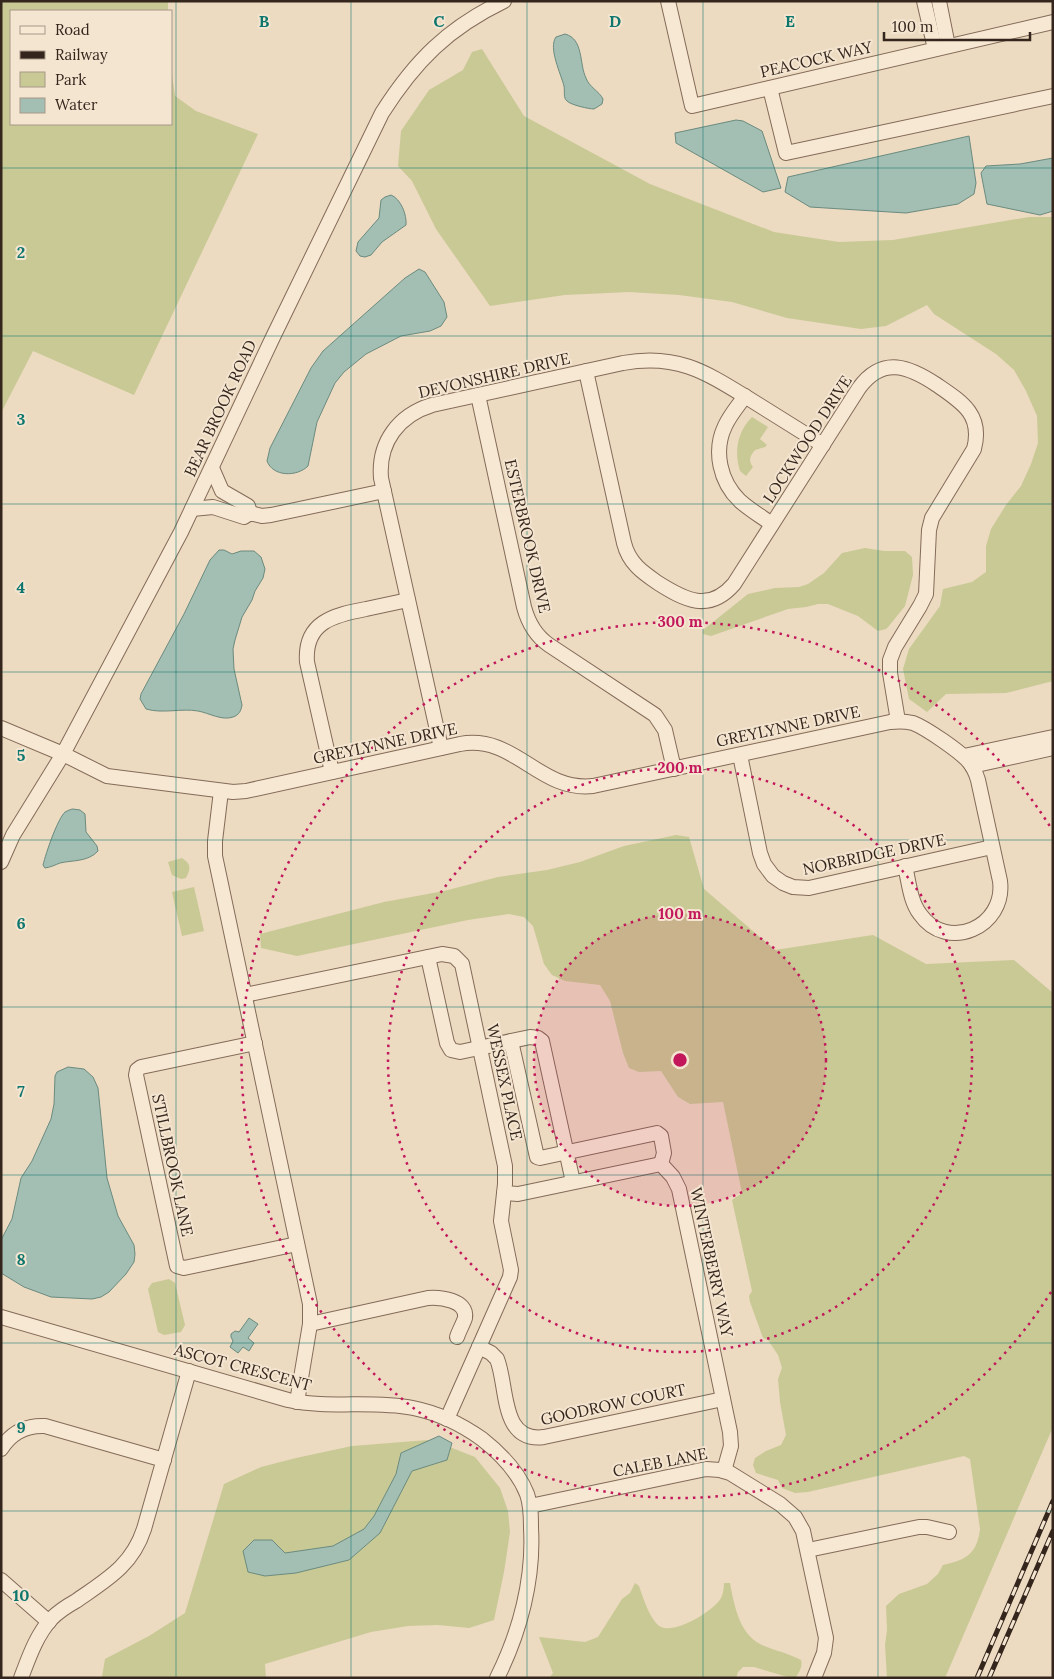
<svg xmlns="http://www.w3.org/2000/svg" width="1054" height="1679" font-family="Lora,serif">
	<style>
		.green { fill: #c9c995 }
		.water { fill: #a3beb3; stroke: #6b8b7f }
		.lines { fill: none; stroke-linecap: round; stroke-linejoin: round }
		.minor-casing { stroke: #846b59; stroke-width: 16 }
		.minor { stroke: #f7e8d3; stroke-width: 14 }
		.rail-casing { stroke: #34251d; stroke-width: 5 }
		.rail { stroke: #f4e5d0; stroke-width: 3; stroke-dasharray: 9; stroke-linecap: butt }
		.grid { fill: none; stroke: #0f766e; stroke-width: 1; stroke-opacity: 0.55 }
		.ring { fill: none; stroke: #c2185b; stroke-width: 2.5; stroke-dasharray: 2.5 5 }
		.labels { text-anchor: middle; stroke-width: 4; stroke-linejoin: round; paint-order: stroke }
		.street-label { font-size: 16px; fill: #34251d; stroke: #f4e5d0 }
		.grid-label { font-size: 16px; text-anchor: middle; font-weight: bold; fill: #0f766e; stroke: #f4e5d0; stroke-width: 4; stroke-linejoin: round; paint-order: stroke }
		.centre { fill: #c2185b; stroke: #f4e5d0; stroke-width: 2.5 }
		.ring-label { font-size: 15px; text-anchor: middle; font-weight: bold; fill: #c2185b; stroke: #f4e5d0; stroke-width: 4; stroke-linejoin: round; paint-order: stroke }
	</style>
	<rect width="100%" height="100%" fill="#ecdac1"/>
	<!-- green -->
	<g class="green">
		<path d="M1 1H168V11H11V124H171V68L175 96 196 111 258 134 134 395 33 351 1 413Z"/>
		<path d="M482 49 524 116 650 184 774 232 839 242 893 240 1029 217H1053V681L1006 693 946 694 927 712 909 699 903 669 909 649 940 606 943 589 972 582 986 572V546L991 529 1006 505 1021 486 1031 464 1038 443 1037 416 1026 391 1014 370 996 354 934 314 927 305 886 326 861 329 787 318 732 302 679 295 629 292 565 295 490 306 436 229 412 181 398 166 401 131 429 90 463 70 472 52Z"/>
		<path d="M752 417 768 427 760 439 767 445 765 447 755 450C750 456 748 460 753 467L746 476 740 471C734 452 737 432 752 417Z"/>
		<path d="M865 548 884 551H905L912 557 913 575 905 606 889 626 886 629 878 631 858 616 828 604H818L806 607 788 609 711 636 703 634V630L748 594 775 588 799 587 808 584 824 573 842 553Z"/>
		<path d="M676 835 689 837 704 889 775 950 873 935 926 964 1014 960 1053 993V1427L945 1678H887L885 1645 887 1630 886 1606 899 1594 927 1584 938 1574 943 1565C966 1560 977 1554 980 1529L970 1459 964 1456 808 1492 795 1493 782 1488 778 1480 756 1473 753 1465 755 1458 766 1451 781 1445 786 1435 780 1402 778 1379 782 1368 778 1355 768 1340 763 1338 750 1302 749 1296 752 1291 732 1200 742 1193 723 1102 690 1104 678 1097 661 1071 639 1072 629 1068 623 1053 610 1001 600 985 565 981 552 975 544 964 533 926 524 917 509 914 468 920 297 956 261 948 260 934 384 902 444 891 498 877 547 870 580 862 624 846Z"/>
		<path d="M182 858C191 864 191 868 186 878L181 879 172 875 168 862Z"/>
		<path d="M194 887 204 931 182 936 172 892Z"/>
		<path d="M169 1279 175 1283 185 1325 181 1332 164 1335 158 1332 148 1289 152 1283Z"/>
		<path d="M428 1440 442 1444 475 1457 500 1488 508 1511 510 1532 504 1572 494 1620 469 1628 438 1625 408 1626 371 1632 265 1664 266 1678 102 1677 105 1659 149 1636 185 1613 224 1484 261 1467 296 1458 352 1446Z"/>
		<path d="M635 1583 639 1586C643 1597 650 1621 661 1627 675 1634 714 1611 721 1598 723 1594 724 1588 724 1583H730C734 1604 739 1633 760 1644 773 1650 788 1653 801 1660 803 1666 799 1673 795 1678H791L754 1667H743L738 1672 736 1678H549L553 1673 539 1637 585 1642 598 1637 622 1599 630 1593Z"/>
	</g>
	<!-- water -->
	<g class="water">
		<path d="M565 34C584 39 579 64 586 78 589 87 599 91 603 99L602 104 594 109C589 109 571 105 567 101 563 98 565 91 564 86 561 74 548 48 556 37Z"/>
		<path d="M736 120 743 121 762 131 781 188 763 192 676 143 675 133Z"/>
		<path d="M969 136 976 183 974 194 958 204 906 213 810 207 785 192 788 177Z"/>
		<path d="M1053 158V211L1040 215 987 204 981 173 986 166 1020 164Z"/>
		<path d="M391 195C401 199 407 215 406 225L382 242 371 255 365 257 360 256 356 251 358 242 379 218 381 200 385 197Z"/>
		<path d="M419 269 425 272 444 302 447 317 441 326 430 331 401 336 366 354 344 372 335 383 317 422 308 466C297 477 273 477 267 461L270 448 311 368 323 351 405 278Z"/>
		<path d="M219 550H224L232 554 241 551H254L261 557 265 569 263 578 255 591 252 600 242 617 235 640 233 649 234 669 242 705C241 711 239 715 233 717 222 721 209 713 198 711 181 708 163 714 146 709L140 699 141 694 184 614 210 560Z"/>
		<path d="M73 809 80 810 85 814 86 832 97 846 98 851C88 862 73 860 60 863 55 865 51 867 45 868L43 865C46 853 57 820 65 812 67 811 71 809 73 809Z"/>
		<path d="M68 1067 84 1069 93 1077 98 1088 107 1178 118 1216 134 1245 135 1254 134 1262 126 1274 109 1292 101 1297 92 1299 51 1297 24 1287 1 1273V1240L12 1219 21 1178 32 1161 51 1119 54 1104 55 1076 57 1072Z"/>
		<path d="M249 1318 258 1324 248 1338 254 1343 249 1351 243 1347 238 1353 230 1347 233 1341 231 1337V1334L235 1331 239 1332Z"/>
		<path d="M439 1436 452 1443 447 1460 412 1471 380 1533 349 1560 296 1573 265 1576 248 1572 243 1551 254 1540H272L285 1553 333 1546 364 1529 374 1516 396 1474 401 1453Z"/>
	</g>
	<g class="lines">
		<defs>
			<g id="minor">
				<path d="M668 1 692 106 1053 22"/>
				<path d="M924 1 935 49"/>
				<path d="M939 1 948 46"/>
				<path d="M770 88 786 153 1053 96"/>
				<path d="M586 371 624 543C629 563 642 572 658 583 685 600 709 613 734 584L859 388C883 355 910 367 937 385 962 402 983 415 974 449L932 518 929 530 926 594 920 606 895 647 890 660V673L898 721"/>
				<path d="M478 395 524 607C528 622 536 636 549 645L655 715 665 730 674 769"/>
				<path d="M745 396C738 406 730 415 725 426 713 451 720 482 740 501 750 510 762 517 772 524"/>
				<path d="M212 468 222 491 248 506 250 513"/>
				<path d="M192 509 213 507 244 517 250 513 262 516 271 515 384 491"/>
				<path d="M1 728 63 754 107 776 233 792 246 791 460 744C515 734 539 792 593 786L890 722C898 721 905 721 913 723 926 728 961 752 969 762 973 767 976 773 978 780L1000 881C1006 927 947 953 920 914 910 901 909 882 905 866"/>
				<path d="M441 748 381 478C378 442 399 415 432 405L623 363C678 353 707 373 751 400 775 415 799 430 823 445"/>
				<path d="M740 755 760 853 764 864 773 876 783 883 793 887 809 888 992 847"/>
				<path d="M964 756 1053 737"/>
				<path d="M972 766 1053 748"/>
				<path d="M332 772 307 662C304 622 334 615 366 609 380 606 394 603 408 600"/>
				<path d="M221 791 215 841V856L310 1304V1324L297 1402"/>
				<path d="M1 862 13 835 63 754 181 532 273 337 382 113C415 61 448 28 504 1"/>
				<path d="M428 957 447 1043 451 1050 460 1052 530 1037 538 1038 542 1041 573 1182"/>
				<path d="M245 995 442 954 454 956 462 964 505 1166V1184L501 1221 511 1270 510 1277 447 1419"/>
				<path d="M511 1041 537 1157 540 1158 657 1133 661 1136 664 1153 661 1164"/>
				<path d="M255 1043 141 1067 137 1070 136 1075 177 1266 184 1268 297 1244"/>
				<path d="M504 1193 518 1194 661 1164 673 1177 679 1189 730 1432 731 1446 724 1471"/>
				<path d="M1 1317 288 1400C330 1409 372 1400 413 1408 438 1413 461 1424 482 1439 501 1454 518 1471 527 1494 531 1505 531 1516 531 1528 534 1579 520 1632 497 1678"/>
				<path d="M310 1324 428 1298C440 1297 468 1300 465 1318 463 1324 459 1331 457 1337"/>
				<path d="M479 1347 491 1353 497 1359C508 1386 500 1443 544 1437L723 1399"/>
				<path d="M1 1449C11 1433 26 1425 45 1426L164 1460"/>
				<path d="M530 1506 706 1469 720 1470 730 1473 780 1504 795 1517 803 1531 826 1638 824 1653 814 1678"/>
				<path d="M808 1550 919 1527H927L949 1532"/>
				<path d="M1 1580 49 1622"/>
				<path d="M21 1678C29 1657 36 1636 51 1619 58 1612 67 1606 76 1601 106 1580 132 1566 144 1529L189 1371"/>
			</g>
		</defs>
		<!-- minor casing -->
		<use href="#minor" class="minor-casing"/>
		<!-- minor -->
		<use href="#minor" class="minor"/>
		<defs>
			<g id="rail">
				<path d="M977 1678 1053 1501"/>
				<path d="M989 1678 1053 1531"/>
			</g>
		</defs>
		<!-- rail casing -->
		<use href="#rail" class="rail-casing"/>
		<!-- rail -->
		<use href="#rail" class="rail"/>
	</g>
	<!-- grid -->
	<path class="grid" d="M176 1V1678M351 1V1678M527 1V1678M703 1V1678M878 1V1678M1 168H1053M1 336H1053M1 504H1053M1 672H1053M1 840H1053M1 1007H1053M1 1175H1053M1 1343H1053M1 1511H1053"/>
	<!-- distance rings -->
	<circle cx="680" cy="1060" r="146" fill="#c2185b" fill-opacity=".12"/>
	<g class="ring">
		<circle cx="680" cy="1060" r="146"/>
		<circle cx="680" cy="1060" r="292"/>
		<path d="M1051 1292A438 438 0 1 1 1051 828"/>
	</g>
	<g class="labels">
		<!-- street labels -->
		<g class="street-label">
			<text transform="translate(816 59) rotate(-13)" y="6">PEACOCK WAY</text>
			<text transform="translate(494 375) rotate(-13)" y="6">DEVONSHIRE DRIVE</text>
			<text transform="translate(220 408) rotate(-65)" y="6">BEAR BROOK ROAD</text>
			<text transform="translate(807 439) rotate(-57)" y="6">LOCKWOOD DRIVE</text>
			<text transform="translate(528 536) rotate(77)" y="6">ESTERBROOK DRIVE</text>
			<text transform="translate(788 726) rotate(-12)" y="6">GREYLYNNE DRIVE</text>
			<text transform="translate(385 743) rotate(-12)" y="6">GREYLYNNE DRIVE</text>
			<text transform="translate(874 854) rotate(-12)" y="6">NORBRIDGE DRIVE</text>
			<text transform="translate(505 1082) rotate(78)" y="6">WESSEX PLACE</text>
			<text transform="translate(173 1165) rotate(78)" y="6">STILLBROOK LANE</text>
			<text transform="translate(712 1262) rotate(78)" y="6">WINTERBERRY WAY</text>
			<text transform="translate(243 1367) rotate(15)" y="6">ASCOT CRESCENT</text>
			<text transform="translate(613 1404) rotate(-12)" y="6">GOODROW COURT</text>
			<text transform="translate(660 1462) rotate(-11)" y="6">CALEB LANE</text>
		</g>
	</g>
	<g class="grid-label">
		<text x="264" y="27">B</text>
		<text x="439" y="27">C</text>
		<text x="615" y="27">D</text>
		<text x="790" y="27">E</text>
		<text x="21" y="258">2</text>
		<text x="21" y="425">3</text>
		<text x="21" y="593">4</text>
		<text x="21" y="761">5</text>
		<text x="21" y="929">6</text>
		<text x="21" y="1097">7</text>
		<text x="21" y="1265">8</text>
		<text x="21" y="1433">9</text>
		<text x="21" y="1601">10</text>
	</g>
	<circle cx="680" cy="1060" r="8" class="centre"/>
	<g class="ring-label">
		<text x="680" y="627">300 m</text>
		<text x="680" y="773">200 m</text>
		<text x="680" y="919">100 m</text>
	</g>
	<!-- border -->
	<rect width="1054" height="1679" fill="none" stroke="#34251d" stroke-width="5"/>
	<!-- legend -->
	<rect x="10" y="10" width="162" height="115" fill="#f4e5d0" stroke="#a79888"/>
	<rect x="20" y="26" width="25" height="8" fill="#f7e8d3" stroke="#a79888"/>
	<text x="55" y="35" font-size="15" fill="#34251d">Road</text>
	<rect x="20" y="51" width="25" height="8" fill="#34251d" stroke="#a79888"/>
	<text x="55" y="60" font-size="15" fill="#34251d">Railway</text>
	<rect x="20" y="72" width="25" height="15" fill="#c9c995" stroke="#a79888"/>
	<text x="55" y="85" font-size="15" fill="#34251d">Park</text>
	<rect x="20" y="98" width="25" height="15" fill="#a3beb3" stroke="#a79888"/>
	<text x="55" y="110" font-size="15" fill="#34251d">Water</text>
	<!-- scale -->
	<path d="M884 32v8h146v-8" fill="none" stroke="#34251d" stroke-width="2.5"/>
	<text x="892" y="32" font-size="15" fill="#34251d" stroke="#f4e5d0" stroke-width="4" paint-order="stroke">100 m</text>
</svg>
